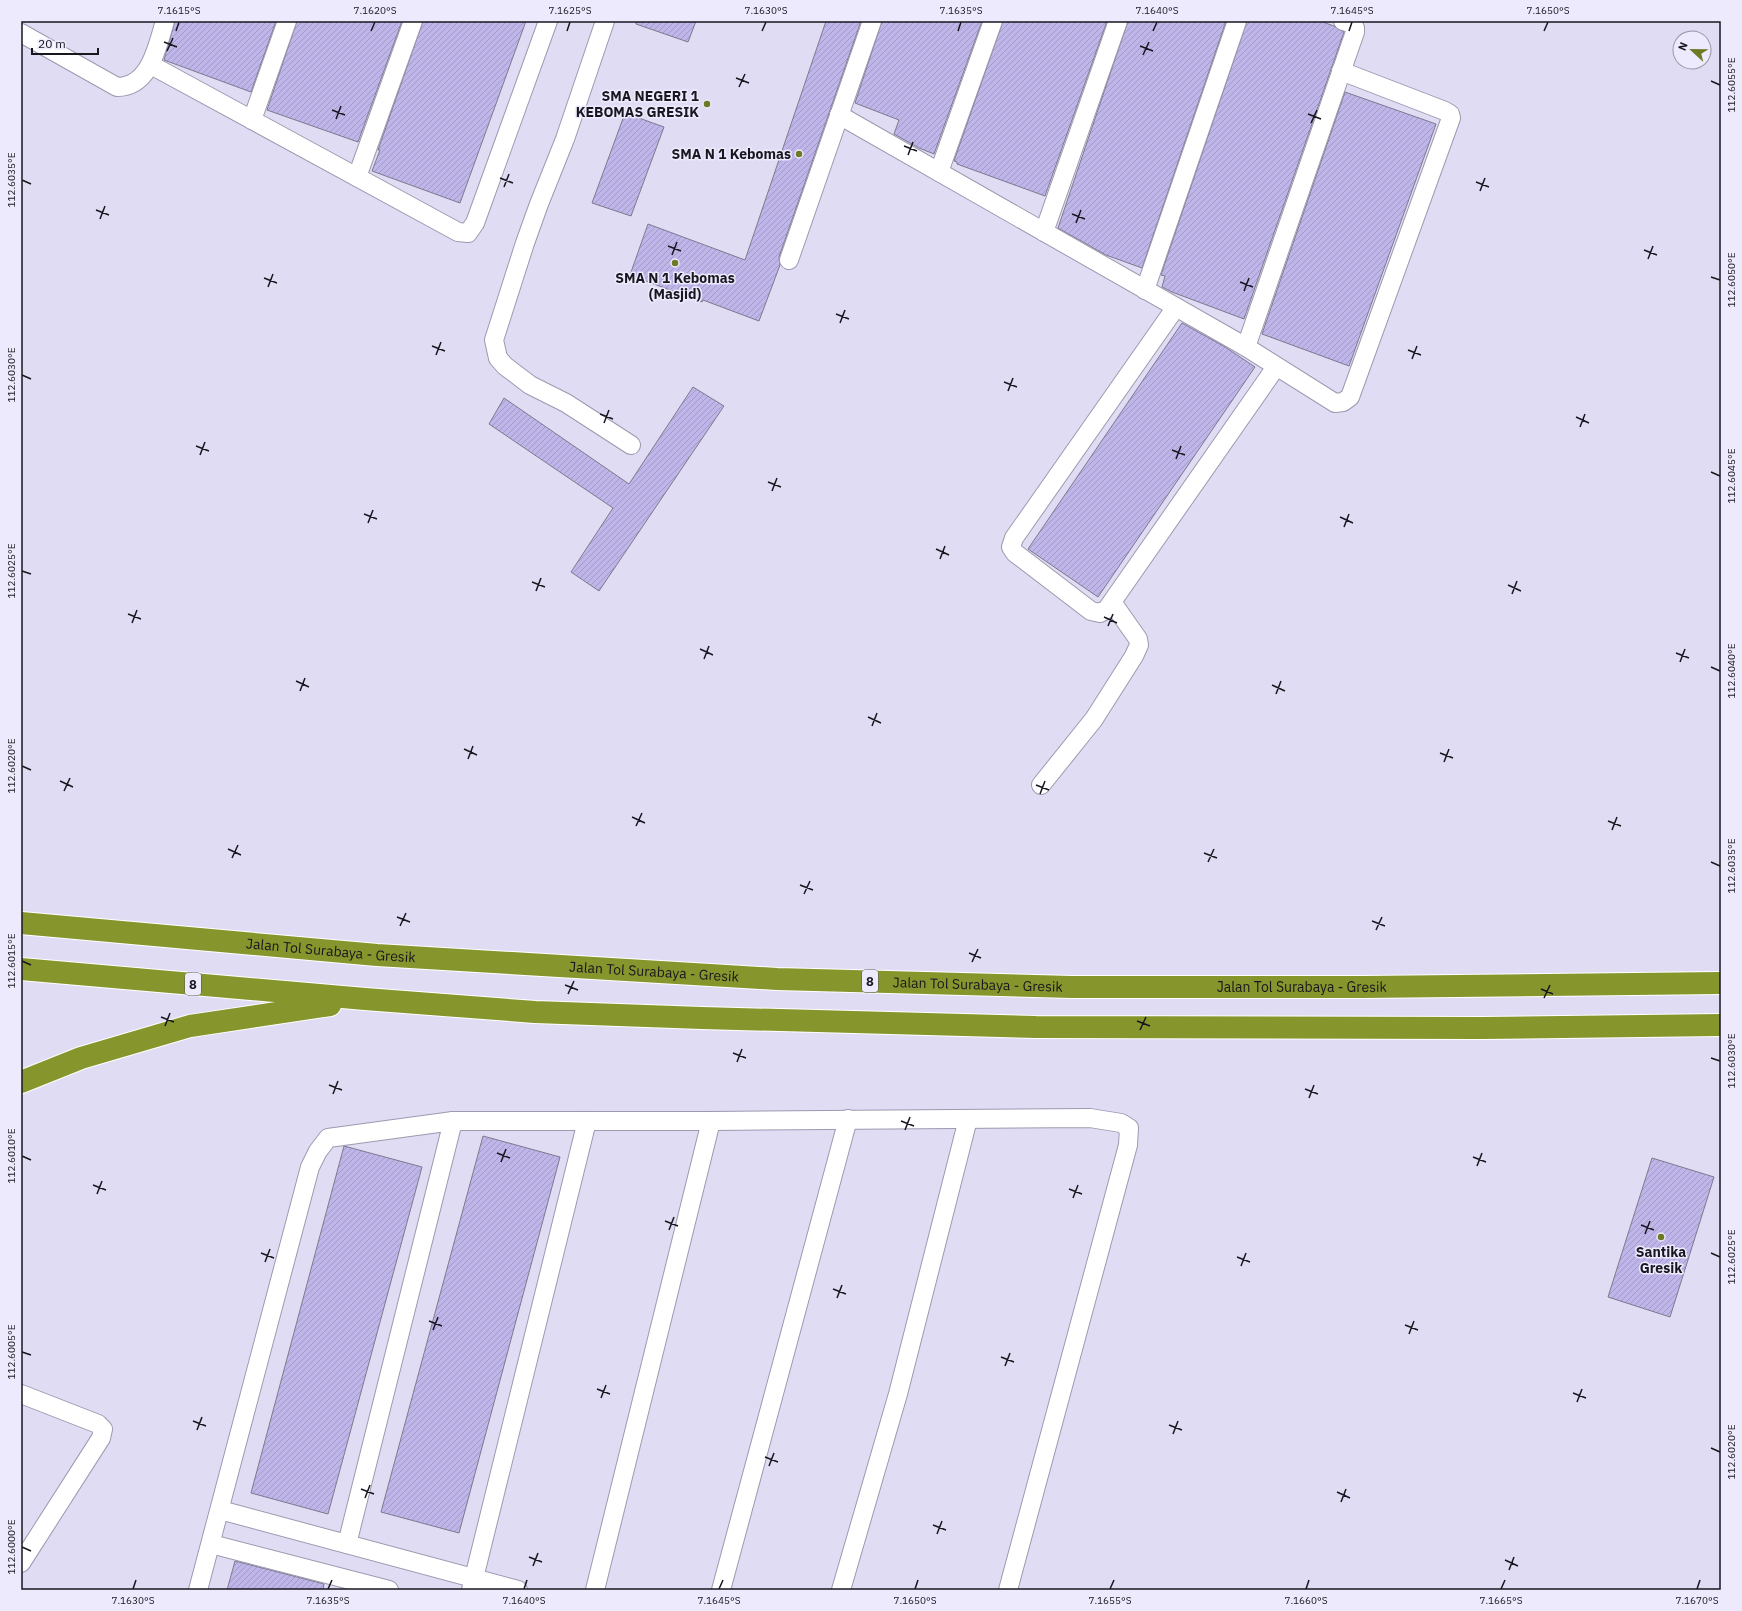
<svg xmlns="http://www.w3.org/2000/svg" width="1742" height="1611" font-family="'IBM Plex Sans',sans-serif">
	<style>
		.building { fill: url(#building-hatch); stroke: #7d798e }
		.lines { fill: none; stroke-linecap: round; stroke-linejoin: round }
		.street-casing { stroke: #9d99af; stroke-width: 20 }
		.highway-casing { stroke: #fff; stroke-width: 24 }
		.street { stroke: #fff; stroke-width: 18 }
		.highway { stroke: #87952d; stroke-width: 22 }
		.ticks { fill: none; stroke: #18161e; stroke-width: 1.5 }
		.poi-dot { fill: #6e7924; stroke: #edeafd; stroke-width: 1.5 }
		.labels { text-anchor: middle; stroke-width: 3; stroke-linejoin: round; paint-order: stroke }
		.shield { fill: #edeafd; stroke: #585661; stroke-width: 1 }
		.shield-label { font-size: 13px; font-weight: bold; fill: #18161e }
		.poi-label { font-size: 14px; font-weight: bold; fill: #18161e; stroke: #edeafd; text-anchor: end }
		.street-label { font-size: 14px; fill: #18161e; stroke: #edeafd }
		.neatline { fill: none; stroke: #18161e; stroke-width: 1.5 }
		.ticks-label { font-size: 10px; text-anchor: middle; fill: #18161e }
	</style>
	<defs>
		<pattern id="building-hatch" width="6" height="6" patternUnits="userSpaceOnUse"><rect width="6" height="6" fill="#bfb5e9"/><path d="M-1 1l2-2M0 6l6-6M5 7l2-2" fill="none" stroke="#a39bc7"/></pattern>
	</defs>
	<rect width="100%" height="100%" fill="#e0dcf4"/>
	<!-- building -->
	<g class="building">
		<path d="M175 21H276L251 92 164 60Z"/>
		<path d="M297 21H402L358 142 267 110Z"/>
		<path d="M423 21H526L460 203 372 171 380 150H378Z"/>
		<path d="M636 21H696L688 42 636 24Z"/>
		<path d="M826 21H861L779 257 780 265 759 321 703 300 702 302 630 275 648 224 745 260Z"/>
		<path d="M882 21H982L934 154 919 148 894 134 899 120 855 103Z"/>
		<path d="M1003 21H1107L1045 196 957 164V162L954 161Z"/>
		<path d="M1128 21H1226L1142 268 1106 255 1058 228Z"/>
		<path d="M1247 21H1320L1334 26 1344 32 1244 319 1172 292 1162 287 1165 276 1161 275Z"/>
		<path d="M1345 92 1436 124 1349 366 1262 334Z"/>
		<path d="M625 113 664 127 631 216 592 203Z"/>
		<path d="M1182 323 1225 347 1255 367 1098 597 1028 549Z"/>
		<path d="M693 387 724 406 599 591 571 572 613 508 489 424 504 398 629 484Z"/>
		<path d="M483 1136 560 1157 459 1533 381 1512Z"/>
		<path d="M344 1146 422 1167 328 1514 251 1493Z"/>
		<path d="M1652 1158 1714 1177 1670 1317 1608 1297Z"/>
		<path d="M235 1561 324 1584 323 1590H227Z"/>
	</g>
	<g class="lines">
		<defs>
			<g id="street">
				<path d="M605 21 565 139 539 204 525 243 494 340 498 358 505 366 530 385 566 403 631 445"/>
				<path d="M21 33 117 87C150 87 157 47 165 21"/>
				<path d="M151 65 458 232 468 233 475 223 548 21"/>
				<path d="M839 115 1246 347 1335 403 1343 402 1350 397 1451 118 1450 114 1445 111 1341 71"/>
				<path d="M252 120 287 21"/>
				<path d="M939 172 993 21"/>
				<path d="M357 177 413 21"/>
				<path d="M1044 232 1118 21"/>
				<path d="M789 260 872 21"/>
				<path d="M1145 290 1237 21"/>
				<path d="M1176 307 1014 538 1011 547 1015 553 1091 611 1100 613 1107 609 1276 367"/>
				<path d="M1246 347 1355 32V28L1353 24 1343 21"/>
				<path d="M1041 785 1094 719 1134 656 1139 645 1138 639 1112 602"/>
				<path d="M21 1394 98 1424 103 1429 101 1438 21 1563"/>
				<path d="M220 1510 518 1590"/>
				<path d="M211 1544 389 1590"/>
				<path d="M347 1544 453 1121"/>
				<path d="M198 1590 310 1167 318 1151 328 1138 453 1121H711L1090 1118 1121 1123 1129 1128 1128 1145 1008 1590"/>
				<path d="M471 1590 587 1121"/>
				<path d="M595 1590 711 1121"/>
				<path d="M721 1590 848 1119"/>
				<path d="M841 1590 898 1394 968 1119"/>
			</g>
			<g id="highway">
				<path id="s1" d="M21 923 377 955 777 979 1072 987H1364L1721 983"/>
				<path d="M21 969 365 999 535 1012 702 1018 1036 1027 1482 1028 1721 1025"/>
				<path d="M21 1082 81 1058 190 1026 330 1005"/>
			</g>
		</defs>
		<!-- street casing -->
		<use href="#street" class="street-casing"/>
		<!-- highway casing -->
		<use href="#highway" class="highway-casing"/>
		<!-- street -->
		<use href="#street" class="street"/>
		<!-- highway -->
		<use href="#highway" class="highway"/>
	</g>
	<!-- ticks -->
	<path class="ticks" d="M176 31 179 22M371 31 375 22M567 31 570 22M762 31 766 22M958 31 961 22M1153 31 1157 22M1349 31 1352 22M1544 31 1548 22M164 42 177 47M1140 46 1153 51M167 51 173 38M1143 55 1149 42M736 78 749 83M1711 81 1720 85M739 87 745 74M332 110 345 115M1308 114 1321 119M336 119 341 106M1311 123 1317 110M904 146 917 151M908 155 913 142M500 178 513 183M22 180 31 184M1476 182 1489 187M504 187 509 174M1480 191 1485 178M96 210 109 215M1072 214 1085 219M100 219 105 206M1076 223 1081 210M668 246 681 251M1644 250 1657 255M672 255 677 242M1648 259 1653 246M1711 277 1720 280M264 278 277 283M1240 282 1253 287M268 287 273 274M1244 291 1249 278M836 314 849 319M840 323 845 310M432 346 445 351M1408 350 1421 355M436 355 441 342M1412 359 1417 346M22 375 31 379M1004 382 1017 387M1008 391 1013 378M600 414 613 419M1576 417 1589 423M604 423 609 410M1580 427 1585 414M196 446 209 451M1172 450 1185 455M200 455 205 442M1176 459 1181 446M1711 472 1720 476M768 482 781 487M772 491 777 478M364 514 377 519M1340 517 1353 523M368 523 373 510M1344 527 1349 514M936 549 949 555M940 559 945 546M22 571 31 574M532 582 545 587M1508 585 1521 591M536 591 541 578M1512 594 1517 581M128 614 141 619M1104 617 1117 623M132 623 137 610M1108 626 1113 614M700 649 713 655M1676 653 1689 658M704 659 709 646M1680 662 1685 649M1711 667 1720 671M296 681 309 687M1272 685 1285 691M300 691 305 678M1276 694 1281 681M868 717 881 723M872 726 877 713M464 749 477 755M1440 753 1453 758M468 759 473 746M1444 762 1449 749M22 766 31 770M60 781 73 787M1036 785 1049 790M64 791 70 778M1040 794 1045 781M632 817 645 823M1608 821 1621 826M636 826 642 813M1612 830 1617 817M228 849 241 855M1204 853 1217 858M232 858 238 845M1208 862 1214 849M1711 862 1720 866M800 885 813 890M804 894 810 881M397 917 410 922M1372 921 1385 926M400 926 406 913M1376 930 1382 917M969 953 981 958M22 961 31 965M972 962 978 949M565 985 578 990M1541 989 1553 994M568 994 574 981M1544 998 1550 985M161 1017 174 1022M1137 1021 1150 1026M165 1026 170 1013M1140 1030 1146 1017M733 1053 746 1058M1711 1058 1720 1061M737 1062 742 1049M329 1085 342 1090M1305 1089 1318 1094M333 1094 338 1081M1309 1098 1314 1085M901 1121 914 1126M905 1130 910 1117M497 1153 510 1158M22 1156 31 1160M1473 1157 1486 1162M501 1162 506 1149M1477 1166 1482 1153M93 1185 106 1190M1069 1189 1082 1194M97 1194 102 1181M1073 1198 1078 1185M665 1221 678 1226M1641 1225 1654 1230M669 1230 674 1217M1645 1234 1650 1221M261 1253 274 1258M1711 1253 1720 1257M1237 1257 1250 1262M265 1262 270 1249M1241 1266 1246 1253M833 1289 846 1294M837 1298 842 1285M429 1321 442 1326M1405 1325 1418 1330M433 1330 438 1317M1409 1334 1414 1321M22 1352 31 1355M1001 1357 1014 1362M1005 1366 1010 1353M597 1389 610 1394M1573 1393 1586 1398M601 1398 606 1385M1577 1402 1582 1389M193 1421 206 1426M1169 1425 1182 1430M197 1430 202 1417M1173 1434 1178 1421M1711 1448 1720 1452M765 1457 778 1462M769 1466 774 1453M361 1489 374 1494M1337 1492 1350 1498M365 1498 370 1485M1341 1502 1346 1489M933 1525 946 1530M937 1534 942 1521M22 1547 31 1551M529 1557 542 1562M1505 1560 1518 1566M533 1566 538 1553M1509 1570 1514 1557M133 1589 136 1580M328 1589 332 1580M524 1589 527 1580M719 1589 723 1580M915 1589 918 1580M1110 1589 1114 1580M1306 1589 1309 1580M1501 1589 1505 1580M1697 1589 1700 1580"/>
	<!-- markers -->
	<g class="poi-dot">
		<circle cx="707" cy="104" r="4"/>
		<circle cx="799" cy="154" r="4"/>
		<circle cx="675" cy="263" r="4"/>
		<circle cx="1661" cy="1237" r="4"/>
	</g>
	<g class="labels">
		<!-- shield labels -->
		<g class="shield">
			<rect x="862" y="970" width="16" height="22" rx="3"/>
			<rect x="185" y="973" width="16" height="22" rx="3"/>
		</g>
		<g class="shield-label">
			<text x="870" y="986">8</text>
			<text x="193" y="989">8</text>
		</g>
		<!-- poi labels -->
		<g class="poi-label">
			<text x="699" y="101">SMA NEGERI 1<tspan x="699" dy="16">KEBOMAS GRESIK</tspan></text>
			<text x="791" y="159">SMA N 1 Kebomas</text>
			<text x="675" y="283" text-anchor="middle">SMA N 1 Kebomas<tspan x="675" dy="16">(Masjid)</tspan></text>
			<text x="1661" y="1257" text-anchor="middle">Santika<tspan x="1661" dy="16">Gresik</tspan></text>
		</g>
		<!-- street labels -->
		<g class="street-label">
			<text dy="5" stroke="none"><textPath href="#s1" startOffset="311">Jalan Tol Surabaya - Gresik</textPath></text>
			<text dy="5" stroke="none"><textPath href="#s1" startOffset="635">Jalan Tol Surabaya - Gresik</textPath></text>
			<text dy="5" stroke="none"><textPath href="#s1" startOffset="959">Jalan Tol Surabaya - Gresik</textPath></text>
			<text dy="5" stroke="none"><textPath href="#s1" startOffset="1283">Jalan Tol Surabaya - Gresik</textPath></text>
		</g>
	</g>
	<!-- border -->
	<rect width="1742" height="1611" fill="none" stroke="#edeafd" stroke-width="44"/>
	<!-- north arrow -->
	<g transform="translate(1692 50) rotate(292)"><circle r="19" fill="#edeafd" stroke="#9895a4"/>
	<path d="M0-3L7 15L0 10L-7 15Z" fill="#6e7924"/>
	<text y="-6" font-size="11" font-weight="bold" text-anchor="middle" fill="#18161e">N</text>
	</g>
	<!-- scale -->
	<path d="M32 48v6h66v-6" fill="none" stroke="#18161e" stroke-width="2"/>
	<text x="38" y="48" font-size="12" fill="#18161e" stroke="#edeafd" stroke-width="3" paint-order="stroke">20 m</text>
	<rect x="22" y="22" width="1698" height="1567" class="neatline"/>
	<g class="ticks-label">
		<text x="179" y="14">7.1615°S</text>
		<text x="375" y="14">7.1620°S</text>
		<text x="570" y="14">7.1625°S</text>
		<text x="766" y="14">7.1630°S</text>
		<text x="961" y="14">7.1635°S</text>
		<text x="1157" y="14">7.1640°S</text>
		<text x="1352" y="14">7.1645°S</text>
		<text x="1548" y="14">7.1650°S</text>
		<text transform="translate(1731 85) rotate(-90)" y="4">112.6055°E</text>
		<text transform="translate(11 180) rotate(-90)" y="4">112.6035°E</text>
		<text transform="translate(1731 280) rotate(-90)" y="4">112.6050°E</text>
		<text transform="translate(11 375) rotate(-90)" y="4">112.6030°E</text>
		<text transform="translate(1731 476) rotate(-90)" y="4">112.6045°E</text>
		<text transform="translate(11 571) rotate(-90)" y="4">112.6025°E</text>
		<text transform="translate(1731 671) rotate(-90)" y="4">112.6040°E</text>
		<text transform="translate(11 766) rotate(-90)" y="4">112.6020°E</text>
		<text transform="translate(1731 866) rotate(-90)" y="4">112.6035°E</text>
		<text transform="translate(11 961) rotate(-90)" y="4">112.6015°E</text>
		<text transform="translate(1731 1061) rotate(-90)" y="4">112.6030°E</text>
		<text transform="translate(11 1156) rotate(-90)" y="4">112.6010°E</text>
		<text transform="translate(1731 1257) rotate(-90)" y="4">112.6025°E</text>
		<text transform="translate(11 1352) rotate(-90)" y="4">112.6005°E</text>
		<text transform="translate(1731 1452) rotate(-90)" y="4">112.6020°E</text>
		<text transform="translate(11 1547) rotate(-90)" y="4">112.6000°E</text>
		<text x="133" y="1604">7.1630°S</text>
		<text x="328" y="1604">7.1635°S</text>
		<text x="524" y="1604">7.1640°S</text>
		<text x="719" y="1604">7.1645°S</text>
		<text x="915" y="1604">7.1650°S</text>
		<text x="1110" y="1604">7.1655°S</text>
		<text x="1306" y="1604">7.1660°S</text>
		<text x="1501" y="1604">7.1665°S</text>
		<text x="1697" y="1604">7.1670°S</text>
	</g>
</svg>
